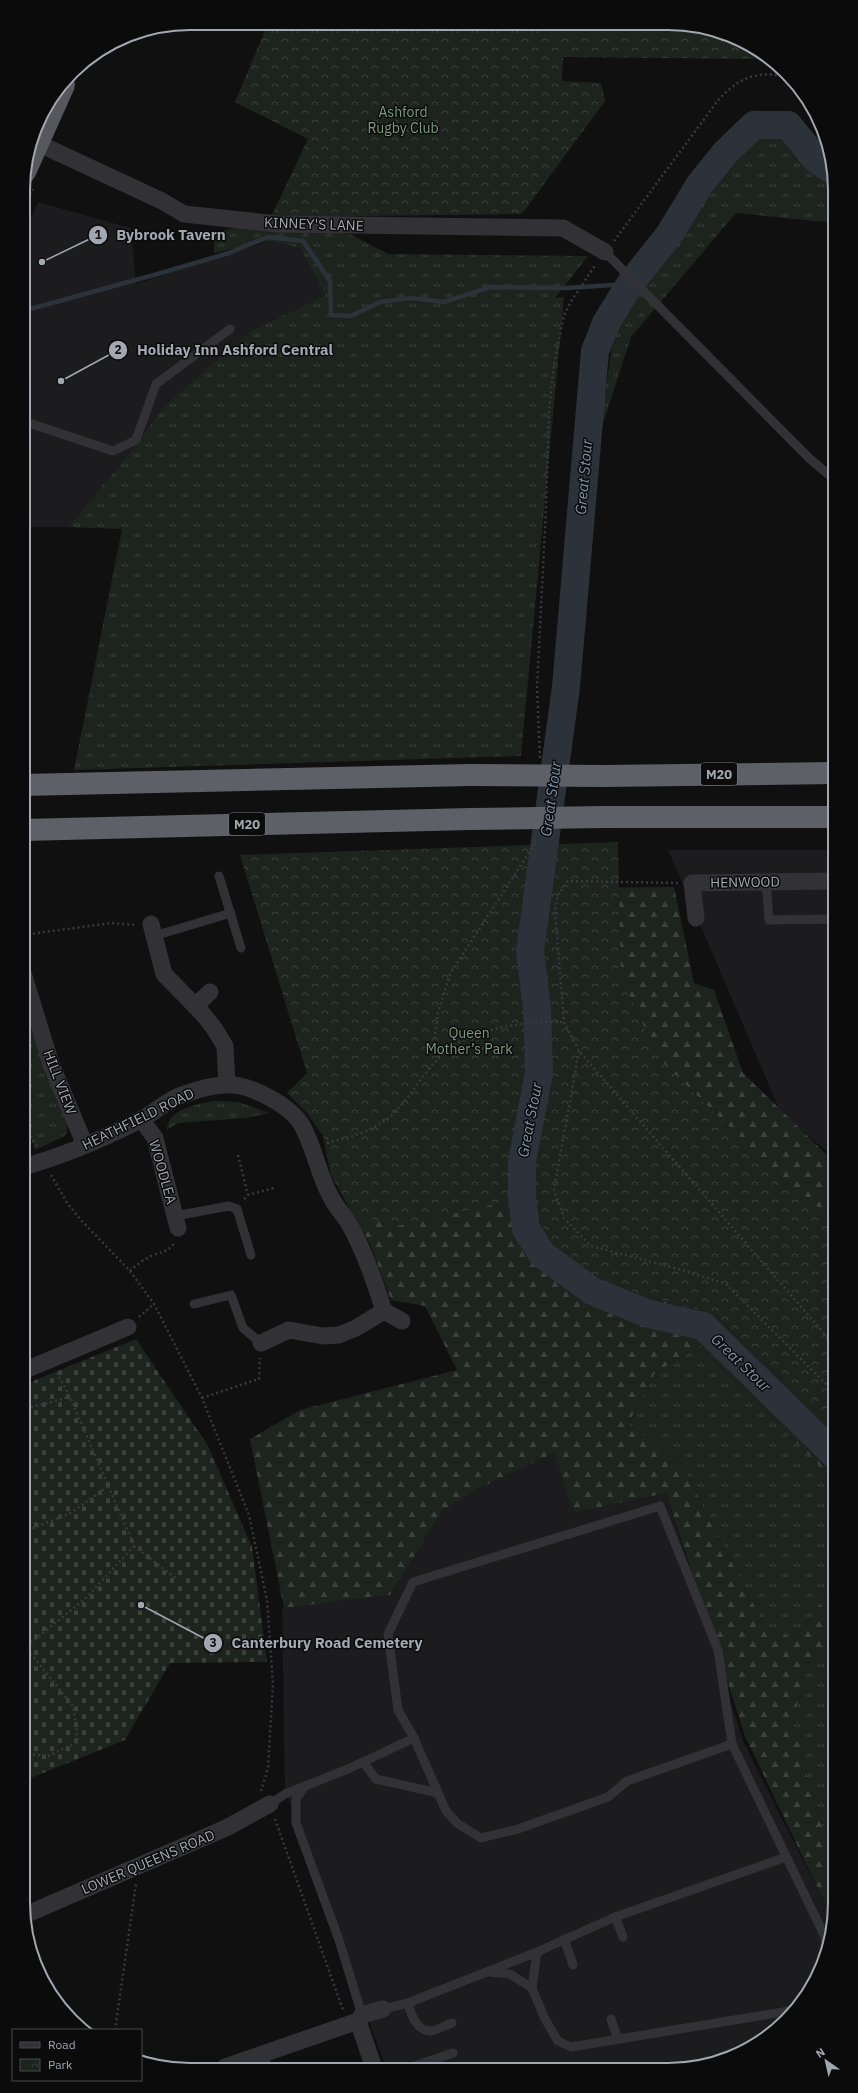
<svg xmlns="http://www.w3.org/2000/svg" width="858" height="2093" font-family="'IBM Plex Sans',sans-serif">
	<style>
		.built { fill: #1c1c1e }
		.grass { fill: url(#grass-tufts) }
		.forest { fill: url(#forest-firs) }
		.cemetery { fill: url(#cemetery-stones) }
		.park { fill: url(#park-crowns) }
		.pitch { fill: #1d241e }
		.lines { fill: none; stroke-linecap: round; stroke-linejoin: round }
		.stream { stroke: #2b3239; stroke-width: 4.5 }
		.river { stroke: #2b3239; stroke-width: 28 }
		.path { stroke: #38393d; stroke-width: 2.5; stroke-dasharray: 2 3; stroke-linecap: butt }
		.service { stroke: #323236; stroke-width: 9 }
		.minor { stroke: #323236; stroke-width: 17 }
		.trunk { stroke: #56585e; stroke-width: 22 }
		.motorway { stroke: #5e6067; stroke-width: 22 }
		.motorway-bridge { stroke: #5e6067; stroke-width: 22 }
		.labels { text-anchor: middle; stroke-width: 3; stroke-linejoin: round; paint-order: stroke }
		.shield { fill: #0b0b0c; stroke: #757880; stroke-width: 1 }
		.shield-label { font-size: 13px; font-weight: bold; fill: #a3a7b1 }
		.park-label { font-size: 14px; fill: #7b9b7d; stroke: #0b0b0c }
		.street-label { font-size: 14px; fill: #a3a7b1; stroke: #0b0b0c }
		.water-label { font-size: 15px; font-style: italic; fill: #7c94aa; stroke: #0b0b0c }
		.rim { fill: none; stroke: #a3a7b1; stroke-width: 2 }
		.leader { fill: none; stroke: #a3a7b1; stroke-width: 1.5 }
		.callout-dot { fill: #a3a7b1; stroke: #0b0b0c; stroke-width: 1.5 }
		.mark-label { font-size: 12px; text-anchor: middle; font-weight: bold; fill: #111 }
		.callout-label { font-size: 15px; text-anchor: middle; font-weight: bold; fill: #a3a7b1; stroke: #0b0b0c; stroke-width: 3; stroke-linejoin: round; paint-order: stroke }
	</style>
	<defs>
		<pattern id="grass-tufts" width="24" height="20" patternUnits="userSpaceOnUse"><rect width="24" height="20" fill="#1d241e"/><path d="M3 7l-1-3M5 7V3M7 7l1-3M15 17l-1-3M17 17v-4M19 17l1-3" fill="none" stroke="#3b413c"/></pattern>
		<pattern id="forest-firs" width="22" height="20" patternUnits="userSpaceOnUse"><rect width="22" height="20" fill="#1d241e"/><path d="M5 1l3.5 6h-7zM16 11l3.5 6h-7z" fill="#3b413c"/></pattern>
		<pattern id="cemetery-stones" width="16" height="16" patternUnits="userSpaceOnUse"><rect width="16" height="16" fill="#1d241e"/><path d="M2 7V4a2 2 0 0 1 4 0v3zM10 15v-3a2 2 0 0 1 4 0v3z" fill="#3b413c"/></pattern>
		<pattern id="park-crowns" width="20" height="18" patternUnits="userSpaceOnUse"><rect width="20" height="18" fill="#1d241e"/><path d="M2 6a3 3 0 1 1 6 0M12 15a3 3 0 1 1 6 0" fill="none" stroke="#3b413c"/></pattern>
	</defs>
	<rect width="100%" height="100%" fill="#101011"/>
	<!-- built -->
	<g class="built">
		<path d="M38 202 131 228 136 284 269 241 300 248 325 295 249 332 166 404 133 449 68 527H23V237Z"/>
		<path d="M668 850H835V1158L781 1113Z"/>
		<path d="M554 1453 574 1513 666 1493 743 1741 829 1912 833 1923 826 1957 800 2005 761 2042 711 2064 668 2070 386 2068 285 1789 282 1608 390 1595 443 1510 480 1488Z"/>
	</g>
	<!-- grass -->
	<g class="grass">
		<path d="M754 136 782 137 835 189V223L736 213 631 337 598 439 616 320 637 289Z"/>
		<path d="M240 226 350 234 388 254 588 256 555 298 564 297 521 756 74 770 122 529 68 527 133 449 166 404 249 332 325 295 300 248 269 241 214 253V233Z"/>
		<path d="M23 1016 26 1017 29 1024 67 1122V1133L63 1137 35 1150 23 1113Z"/>
		<path d="M214 1101 239 1102 269 1113 245 1118 178 1123 167 1130C167 1109 198 1104 214 1101Z"/>
		<path d="M700 1345 835 1482V1586L794 1639 764 1625 681 1464 628 1424 655 1373Z"/>
		<path d="M835 1632V1854L816 1808 793 1725 804 1669Z"/>
	</g>
	<!-- forest -->
	<g class="forest">
		<path d="M674 887 694 983 714 990 743 1073 835 1163V1222L775 1171 660 1060 621 978 570 888Z"/>
		<path d="M516 1139 601 1283 714 1314 835 1431V1482L700 1345 655 1373 628 1424 681 1464 764 1625 794 1639 835 1586V1632L804 1669 793 1725 816 1808 835 1854V1914L833 1923 829 1912 745 1736 666 1493 574 1513 554 1453 480 1488 443 1510 390 1595 284 1608 250 1439 300 1410 457 1370 425 1306 391 1300 370 1244 354 1215Z"/>
	</g>
	<!-- cemetery -->
	<path class="cemetery" d="M136 1339 208 1446 252 1547 267 1662 170 1663 125 1740 23 1781V1385Z"/>
	<!-- park -->
	<g class="park">
		<path d="M268 23 701 26 742 40 771 59 563 57 562 81 601 83 605 101 522 214 271 217 308 139 235 102Z"/>
		<path d="M618 842 621 978 660 1060 775 1171 835 1222V1431L714 1314 601 1283 551 1245 528 1197 397 1226 353 1215 331 1175 323 1136 306 1112 287 1093 307 1073 240 855Z"/>
	</g>
	<!-- pitch -->
	<path class="pitch" d="M552 25 701 26 730 36 552 35Z"/>
	<g class="lines">
		<!-- stream -->
		<path class="stream" d="M23 311 161 273 229 253 268 237 303 241 330 281 331 315 351 316 380 302 411 298 444 302 490 287 565 288 630 284"/>
		<!-- river -->
		<path class="river" d="M832 170 816 159 788 125H754L725 153 700 184 669 235 630 284 606 323 595 351 566 687 530 951 537 1009 539 1073 522 1161V1197L526 1229 542 1254 592 1291 649 1314 703 1326 835 1455"/>
		<!-- path -->
		<g class="path">
			<path d="M23 208 33 189"/>
			<path d="M614 241 719 99C740 77 758 70 789 77"/>
			<path d="M540 758 537 687 546 508 549 411 554 364 564 315 572 300 596 264"/>
			<path d="M678 883 568 881 558 895 555 910 564 1022 579 1051 835 1346"/>
			<path d="M23 935 111 923 136 925"/>
			<path d="M579 1051 554 1190 564 1218 591 1246 689 1272 726 1284 835 1393"/>
			<path d="M439 1058 434 1042 438 1012 450 974 534 845 535 837"/>
			<path d="M23 1123 37 1147"/>
			<path d="M327 1143C350 1137 375 1131 393 1114 414 1093 428 1063 453 1046 482 1027 530 1021 564 1022"/>
			<path d="M238 1155 248 1195"/>
			<path d="M51 1175 67 1203 80 1219 130 1271 154 1304 202 1398 249 1515 267 1600 273 1685 268 1768 261 1791"/>
			<path d="M244 1199 248 1195 274 1188"/>
			<path d="M130 1271C136 1265 143 1260 151 1256 160 1252 169 1252 174 1243"/>
			<path d="M139 1317 154 1304"/>
			<path d="M202 1398 259 1379 260 1358"/>
			<path d="M23 1413 28 1408 70 1397"/>
			<path d="M23 1532 69 1514 107 1487"/>
			<path d="M134 1546 178 1580"/>
			<path d="M23 1649 85 1599 134 1546 70 1397 57 1373"/>
			<path d="M23 1754 48 1756 78 1742 73 1706 23 1644"/>
			<path d="M275 1819 343 2010"/>
			<path d="M115 2030 136 1884"/>
		</g>
		<!-- service -->
		<g class="service">
			<path d="M605 252 810 459 835 480"/>
			<path d="M23 421 113 451 136 440 156 384 230 329"/>
			<path d="M219 876 241 948"/>
			<path d="M766 882 769 920 835 919"/>
			<path d="M154 936 231 913"/>
			<path d="M175 1216 229 1206 237 1209 251 1255"/>
			<path d="M194 1304 231 1295 243 1328 261 1343"/>
			<path d="M414 1738 446 1811 458 1824 481 1838 518 1829 608 1797 627 1781 732 1744"/>
			<path d="M363 1762 376 1779 438 1793"/>
			<path d="M305 1786 296 1799V1823L339 1940 362 2015"/>
			<path d="M270 1804 285 1794 348 1769 414 1738 398 1710 388 1634 413 1582 660 1506 718 1650 732 1744 825 1937 827 1950"/>
			<path d="M615 1917 623 1937"/>
			<path d="M564 1939 573 1965"/>
			<path d="M537 1952 532 1988 545 2019 558 2041 571 2047 795 2010"/>
			<path d="M489 1972 510 1974 532 1988"/>
			<path d="M408 2003C411 2014 416 2031 431 2031 437 2030 446 2025 452 2023"/>
			<path d="M383 2009 408 2003 537 1952 615 1917 786 1857"/>
			<path d="M611 2019 618 2039"/>
			<path d="M263 2054 268 2068"/>
			<path d="M408 2068 453 2053"/>
		</g>
		<!-- minor -->
		<g class="minor">
			<path d="M33 141 162 201 184 214 278 224 563 228 605 252"/>
			<path d="M696 918 692 883 835 881"/>
			<path d="M151 924 164 974 201 1012 214 1028 225 1046 227 1084"/>
			<path d="M23 973 51 1064 85 1145"/>
			<path d="M195 1006 210 992"/>
			<path d="M141 1119 155 1138 178 1228"/>
			<path d="M23 1167C63 1156 103 1139 140 1120 154 1113 165 1102 179 1096 193 1091 211 1085 226 1085 249 1083 292 1106 303 1127 315 1150 319 1177 332 1199 336 1207 343 1214 348 1222 363 1247 375 1282 384 1311"/>
			<path d="M384 1311 402 1321"/>
			<path d="M261 1343 289 1330 323 1336 339 1335 356 1328 384 1311"/>
			<path d="M23 1371 128 1327"/>
			<path d="M25 1915 226 1828 270 1804"/>
			<path d="M358 2021 374 2068"/>
			<path d="M225 2067 358 2021 362 2015 383 2009"/>
		</g>
		<!-- trunk -->
		<path class="trunk" d="M25 172 64 85"/>
		<!-- motorway -->
		<g class="motorway">
			<path d="M603 776 835 773"/>
			<path d="M23 785 470 775"/>
			<path d="M604 817H835"/>
			<path d="M23 830 471 819"/>
		</g>
		<!-- motorway-bridge -->
		<g class="motorway-bridge">
			<path d="M470 775 603 776"/>
			<path d="M471 819 604 817"/>
		</g>
	</g>
	<g class="labels">
		<!-- shield labels -->
		<g class="shield">
			<rect x="701" y="763" width="36" height="22" rx="3"/>
			<rect x="229" y="813" width="36" height="22" rx="3"/>
		</g>
		<g class="shield-label">
			<text x="719" y="779">M20</text>
			<text x="247" y="829">M20</text>
		</g>
		<!-- park labels -->
		<g class="park-label">
			<text x="403" y="117">Ashford<tspan x="403" dy="16">Rugby Club</tspan></text>
			<text x="469" y="1038">Queen<tspan x="469" dy="16">Mother’s Park</tspan></text>
		</g>
		<!-- street labels -->
		<g class="street-label">
			<text transform="translate(314 224) rotate(2)" y="5">KINNEY'S LANE</text>
			<text transform="translate(745 882) rotate(-1)" y="5">HENWOOD</text>
			<text transform="translate(60 1082) rotate(69)" y="5">HILL VIEW</text>
			<text transform="translate(138 1119) rotate(-26)" y="5">HEATHFIELD ROAD</text>
			<text transform="translate(163 1172) rotate(74)" y="5">WOODLEA</text>
			<text transform="translate(148 1862) rotate(-23)" y="5">LOWER QUEENS ROAD</text>
		</g>
		<!-- water labels -->
		<g class="water-label">
			<text transform="translate(584 477) rotate(-85)" y="5">Great Stour</text>
			<text transform="translate(551 799) rotate(-82)" y="5">Great Stour</text>
			<text transform="translate(530 1120) rotate(-79)" y="5">Great Stour</text>
			<text transform="translate(741 1363) rotate(44)" y="5">Great Stour</text>
		</g>
	</g>
	<!-- crop -->
	<path d="M0 0H858V2093H0ZM190 30H668A160 160 0 0 1 828 190V1903A160 160 0 0 1 668 2063H190A160 160 0 0 1 30 1903V190A160 160 0 0 1 190 30Z" fill="#0b0b0c" fill-rule="evenodd"/>
	<path class="rim" d="M190 30H668A160 160 0 0 1 828 190V1903A160 160 0 0 1 668 2063H190A160 160 0 0 1 30 1903V190A160 160 0 0 1 190 30Z"/>
	<!-- callouts -->
	<path class="leader" d="M42 262L98 235M61 381L118 350M141 1605L213 1643"/>
	<g class="callout-dot">
		<circle cx="42" cy="262" r="4"/>
		<circle cx="61" cy="381" r="4"/>
		<circle cx="141" cy="1605" r="4"/>
		<circle cx="98" cy="235" r="10"/>
		<circle cx="118" cy="350" r="10"/>
		<circle cx="213" cy="1643" r="10"/>
	</g>
	<g class="mark-label">
		<text x="98" y="239">1</text>
		<text x="118" y="354">2</text>
		<text x="213" y="1647">3</text>
	</g>
	<g class="callout-label">
		<text x="171" y="240">Bybrook Tavern</text>
		<text x="235" y="355">Holiday Inn Ashford Central</text>
		<text x="327" y="1648">Canterbury Road Cemetery</text>
	</g>
	<!-- legend -->
	<rect x="12" y="2029" width="130" height="52" fill="#0b0b0c" stroke="#48494e"/>
	<rect x="20" y="2042" width="20" height="6" fill="#323236" stroke="#48494e"/>
	<text x="48" y="2049" font-size="12" fill="#a3a7b1">Road</text>
	<rect x="20" y="2059" width="20" height="12" fill="url(#park-crowns)" stroke="#48494e"/>
	<text x="48" y="2069" font-size="12" fill="#a3a7b1">Park</text>
	<!-- north arrow -->
	<g transform="translate(826 2061) rotate(326)" stroke="#0b0b0c" stroke-width="3" paint-order="stroke">
	<path d="M0-3L7 15L0 10L-7 15Z" fill="#a3a7b1"/>
	<text y="-6" font-size="11" font-weight="bold" text-anchor="middle" fill="#a3a7b1">N</text>
	</g>
</svg>
